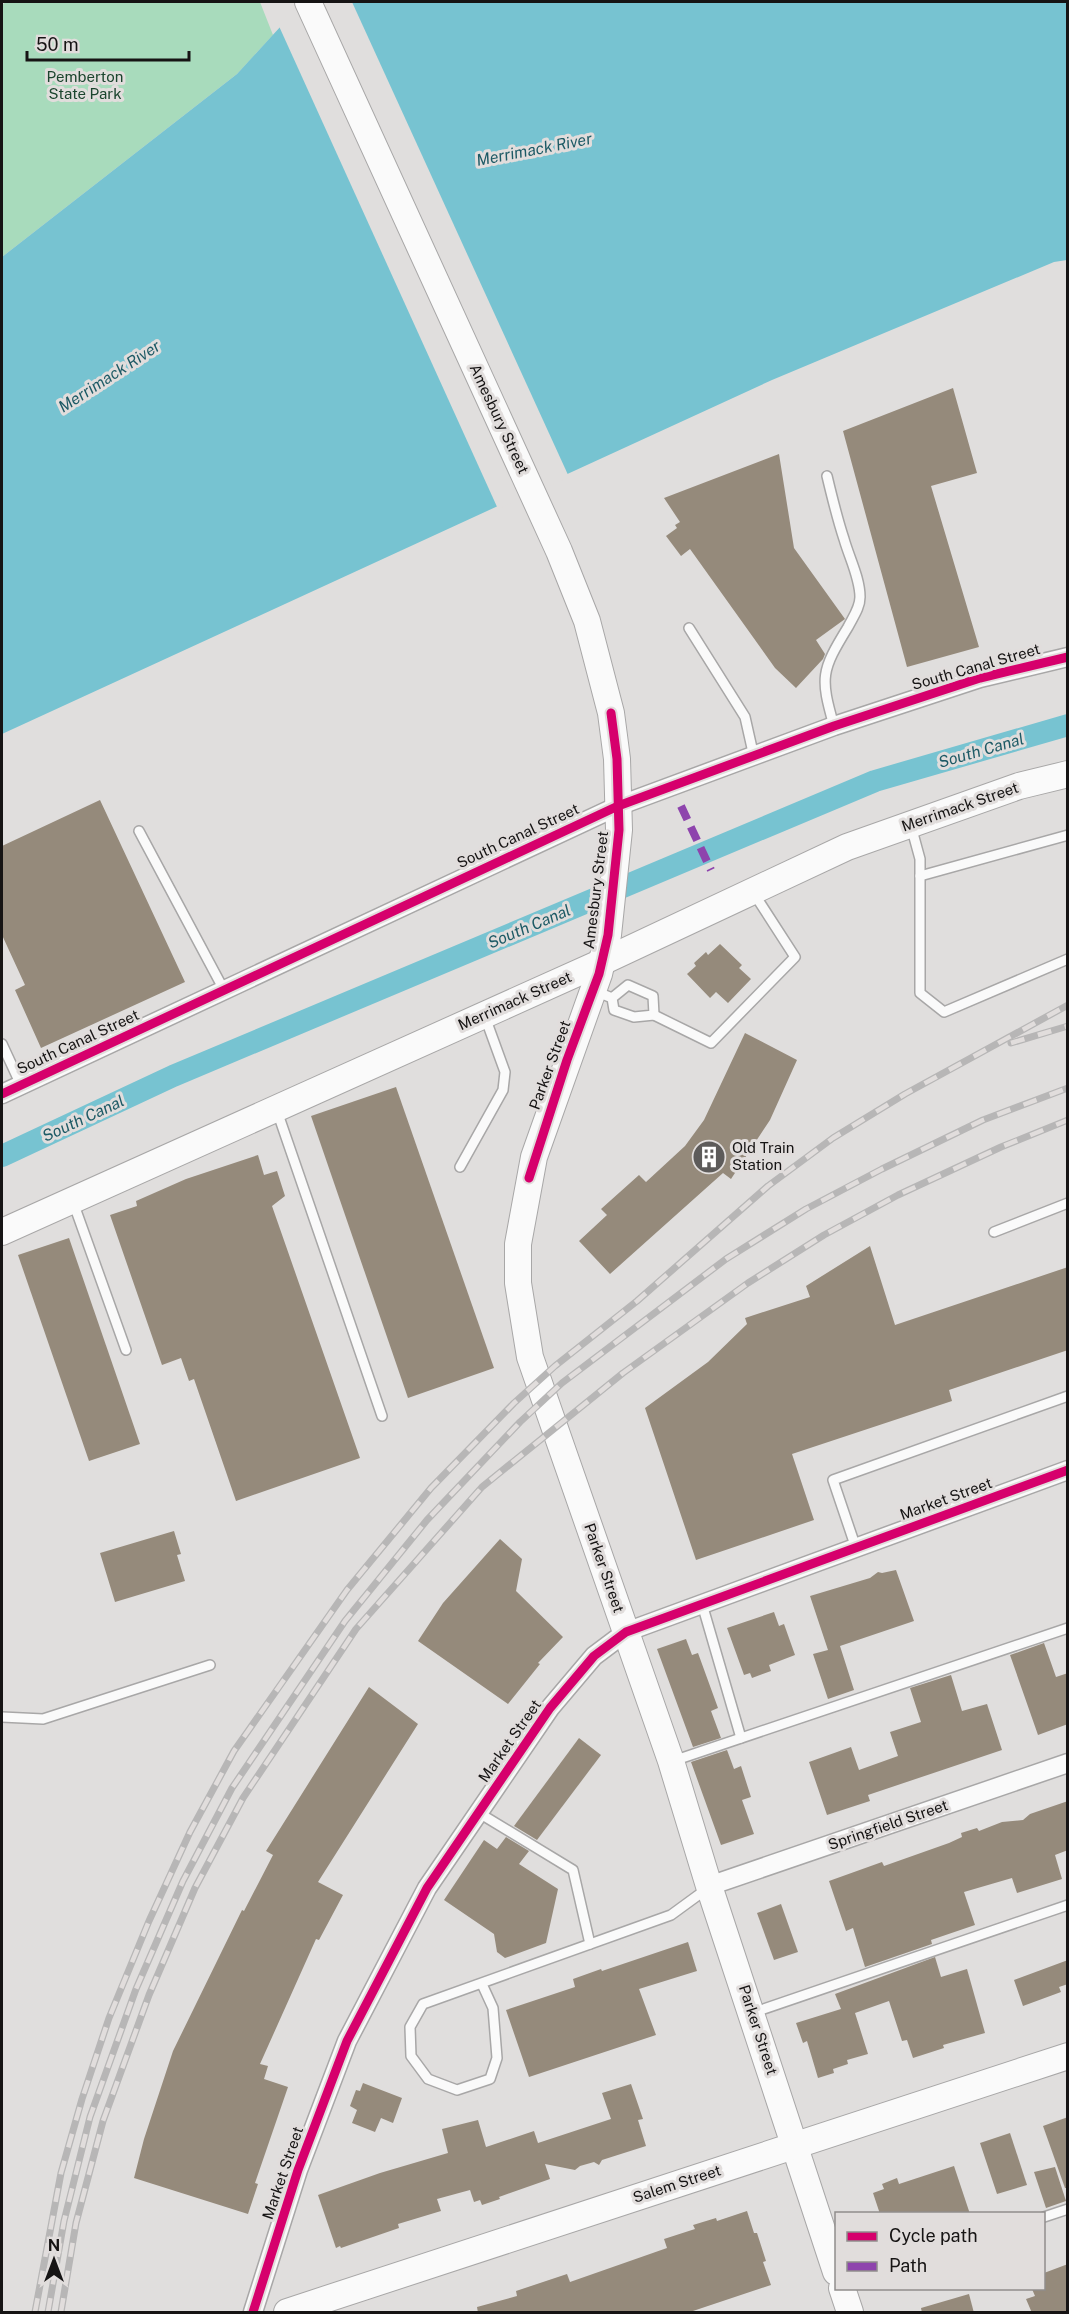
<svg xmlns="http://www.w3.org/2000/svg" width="1069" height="2314" font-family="'Public Sans',sans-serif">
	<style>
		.green { fill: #a8dbbc }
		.water { fill: #77c3d1 }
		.pier { fill: #e0dedd }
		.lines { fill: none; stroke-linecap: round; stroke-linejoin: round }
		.canal { stroke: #77c3d1; stroke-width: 22 }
		.building { fill: #958a7b }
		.lane-casing { stroke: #a8a7a7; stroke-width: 12 }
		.street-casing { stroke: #a8a7a7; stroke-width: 21 }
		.secondary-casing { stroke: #a8a7a7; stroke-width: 28 }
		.lane { stroke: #fafafa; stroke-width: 9 }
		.street { stroke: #fafafa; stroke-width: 18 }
		.secondary { stroke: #fafafa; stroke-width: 26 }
		.rail-casing { stroke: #b7b6b6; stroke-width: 7 }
		.rail { stroke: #e1dddc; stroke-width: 4.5; stroke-dasharray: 14; stroke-linecap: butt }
		.quiet { stroke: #8e44ad; stroke-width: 8; stroke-dasharray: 15 8; stroke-linecap: butt }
		.cycleway-casing { stroke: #e1dddc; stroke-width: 13 }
		.cycleway { stroke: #d6006c; stroke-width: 9 }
		.labels { text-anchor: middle; stroke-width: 6; stroke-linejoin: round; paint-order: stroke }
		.park-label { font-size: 15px; fill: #1b452e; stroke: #e1dddc }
		.street-label { font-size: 15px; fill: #161414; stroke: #e1dddc }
		.poi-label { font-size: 15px; fill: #161414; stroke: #e1dddc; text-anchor: start }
		.water-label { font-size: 16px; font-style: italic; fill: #1d5a65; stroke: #e1dddc }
	</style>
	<rect width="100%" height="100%" fill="#e0dedd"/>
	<!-- green -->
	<path class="green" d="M6 2H260L273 35 237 74 2 257V5Z"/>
	<!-- water -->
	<path class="water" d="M303 2H1067V260L1054 262 772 380 2 734V257L237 74Z"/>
	<!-- pier -->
	<path class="pier" d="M299 2H352L569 477 498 509 278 24Z"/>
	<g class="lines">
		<!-- canal -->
		<path class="canal" d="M2 1156 173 1076 875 781 1068 725"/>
	</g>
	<!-- building -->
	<g class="building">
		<path d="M953 388 977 473 931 486 979 647 907 667 843 431Z"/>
		<path d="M779 454 794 548 845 619 816 640 825 654 823 659 796 688 775 668 690 549 681 556 666 536 677 528 675 525 680 522 664 498Z"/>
		<path d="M100 800 185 982 41 1048 15 990 25 985 2 935V846Z"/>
		<path d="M720 944 742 965 739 968 751 979 728 1003 716 992 710 998 687 974 696 966 694 963 706 952 708 955Z"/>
		<path d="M745 1033 797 1060 770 1120 731 1179 723 1173 610 1274 579 1241 607 1215 601 1209 639 1175 646 1182 685 1146 704 1120Z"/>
		<path d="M396 1087 494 1368 408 1398 311 1116Z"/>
		<path d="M258 1155 264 1175 277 1171 285 1196 272 1206 360 1458 236 1501 194 1379 189 1381 181 1358 162 1365 110 1215 137 1206 136 1201 186 1179Z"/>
		<path d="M69 1238 140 1444 89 1461 18 1255Z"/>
		<path d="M870 1246 895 1325 1068 1267V1350L949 1390 952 1401 792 1454 814 1520 696 1560 645 1408 708 1362 747 1324 745 1318 810 1297 806 1286Z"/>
		<path d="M174 1531 181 1554 177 1555 185 1581 115 1602 100 1553Z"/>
		<path d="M500 1539 522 1559 516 1591 563 1637 538 1663 540 1664 508 1704 418 1641 443 1603Z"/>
		<path d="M896 1570 914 1621 840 1646 854 1690 828 1699 813 1654 828 1650 810 1596 870 1578 878 1572 882 1573Z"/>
		<path d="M774 1612 779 1626 784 1624 795 1655 769 1665 771 1671 752 1678 750 1673 744 1675 727 1628Z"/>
		<path d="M686 1639 692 1655 698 1653 718 1708 711 1711 721 1738 693 1747 657 1649Z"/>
		<path d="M1044 1643 1056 1677 1068 1673V1724L1038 1735 1010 1655Z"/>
		<path d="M951 1675 962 1711 987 1704 1002 1750 868 1795 870 1801 827 1815 809 1762 851 1747 859 1770 898 1756 890 1732 921 1722 910 1688Z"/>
		<path d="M369 1687 418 1724 318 1882 343 1895 319 1940 316 1939 260 2064 268 2066 264 2079 288 2087 255 2183 258 2184 248 2214 134 2178 144 2139 173 2051 242 1910 244 1911 273 1855 266 1851Z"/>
		<path d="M579 1738 601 1755 537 1840 514 1826Z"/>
		<path d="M727 1750 734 1769 741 1766 751 1797 742 1800 754 1834 721 1845 691 1762Z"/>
		<path d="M1068 1801V1850L1055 1855 1062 1879 1017 1893 1012 1878 964 1892 975 1925 931 1940 932 1944 865 1967 853 1928 846 1931 829 1881 882 1862 884 1866 949 1843 962 1837 961 1833 977 1828 979 1831 1002 1822 1023 1820 1030 1814Z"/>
		<path d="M506 1837 529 1851 519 1864 558 1889 546 1943 505 1958 497 1952 494 1934 444 1900 484 1840 497 1849Z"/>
		<path d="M781 1904 798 1952 774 1960 757 1913Z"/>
		<path d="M688 1942 697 1971 639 1989 656 2035 529 2077 506 2010 575 1987 573 1979 601 1969 602 1971Z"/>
		<path d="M935 1957 941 1977 967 1969 985 2033 943 2045 944 2048 913 2058 907 2040 902 2041 889 2001 855 2013 868 2054 847 2060 848 2064 833 2069 834 2073 818 2078 807 2041 803 2043 796 2023 841 2009 835 1994Z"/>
		<path d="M1068 1960V1984L1059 1987 1061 1992 1023 2006 1014 1980Z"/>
		<path d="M363 2083 402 2098 393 2123 381 2118 375 2132 352 2123 357 2110 350 2106 356 2090 360 2091Z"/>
		<path d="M631 2084 643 2119 638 2120 646 2146 602 2160 599 2165 594 2162 580 2166 575 2170 545 2164 550 2179 499 2197 500 2199 482 2205 480 2200 474 2202 470 2190 437 2199 441 2211 398 2224 399 2228 341 2248 340 2246 336 2248 318 2195 380 2173 448 2153 442 2129 478 2120 486 2147 534 2131 538 2143 611 2119 602 2093Z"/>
		<path d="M1068 2117V2188H1065L1043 2126Z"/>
		<path d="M1010 2133 1027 2185 997 2194 980 2143Z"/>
		<path d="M954 2166 970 2214H880L873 2193 884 2189 882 2184 897 2178 899 2184Z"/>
		<path d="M1055 2167 1066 2201 1046 2208 1034 2172Z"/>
		<path d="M747 2211 754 2233H757L766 2261 763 2262 771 2285 687 2313H478L477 2307 517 2296 516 2291 567 2274 570 2282 667 2248 664 2239 695 2229 693 2225 716 2218 717 2221Z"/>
		<path d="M1068 2264V2313H1032L1026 2299 1035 2296 1032 2289H1044V2273Z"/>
		<path d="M969 2294 974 2313H922L921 2308Z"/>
	</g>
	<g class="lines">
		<defs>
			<g id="lane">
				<path d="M827 476C832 497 837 518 844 539 849 557 860 578 860 597 860 608 853 617 848 627 821 671 820 677 834 726"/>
				<path d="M689 628 745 717 754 757"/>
				<path d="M911 826 920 859V993L944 1012 1068 959"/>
				<path d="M139 831 224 990"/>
				<path d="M920 876 1068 835"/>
				<path d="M595 991 612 998 628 985 653 996 654 1015 634 1017 614 1010 612 998"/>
				<path d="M654 1015 711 1043 795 957 753 892"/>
				<path d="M2 1044 21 1085"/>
				<path d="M277 1111 382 1416"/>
				<path d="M460 1167 503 1090 505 1072 485 1017"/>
				<path d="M73 1202 126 1350"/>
				<path d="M994 1232 1068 1203"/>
				<path d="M856 1548 833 1480 1068 1396"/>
				<path d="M702 1604 741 1738"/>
				<path d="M2 1717 43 1719 210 1665"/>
				<path d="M673 1761 1068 1628"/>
				<path d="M479 1813 573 1870 590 1944"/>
				<path d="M482 1984 493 2008 497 2058 490 2079 457 2090 428 2079 411 2056 410 2027 423 2004 671 1915 708 1888"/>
				<path d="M752 2013 1068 1905"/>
				<path d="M1044 2217 1068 2209"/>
			</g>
			<g id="street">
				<path d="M2 1094 618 806 834 726 980 678 1068 657"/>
				<path d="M709 1886 1068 1763"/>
				<path d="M253 2312 298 2170 347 2041 427 1888 550 1708 594 1656 626 1632 1068 1470"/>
			</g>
			<g id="secondary">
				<path d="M308 2 559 551 587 621 611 713 617 759 619 830 608 935 599 974 534 1157 518 1244V1283L530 1357 671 1761 709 1886 836 2272"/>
				<path d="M2 1232 602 962 847 847 1019 786 1068 774"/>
				<path d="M842 2288 850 2312"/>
				<path d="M287 2312 1068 2056"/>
			</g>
		</defs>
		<!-- lane casing -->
		<use href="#lane" class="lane-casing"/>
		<!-- street casing -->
		<use href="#street" class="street-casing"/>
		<!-- secondary casing -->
		<use href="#secondary" class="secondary-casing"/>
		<!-- lane -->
		<use href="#lane" class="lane"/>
		<!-- street -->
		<use href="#street" class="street"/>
		<!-- secondary -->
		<use href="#secondary" class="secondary"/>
		<defs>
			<g id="rail">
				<path d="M1011 1043 1068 1026"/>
				<path d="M35 2312 61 2173 82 2099 109 2018 149 1921 190 1832 234 1751 347 1590 431 1488 514 1403 555 1366 637 1301 768 1186 833 1138 905 1094 1068 1005"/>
				<path d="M48 2312 64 2221 90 2117 136 1989 183 1881 232 1788 345 1621 427 1520 520 1422 562 1383 726 1259 806 1209 882 1169 983 1120 1068 1088"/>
				<path d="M61 2312 76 2223 103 2121 149 1995 195 1888 243 1798 356 1629 482 1487 623 1373 748 1283 824 1235 898 1195 1001 1147 1068 1120"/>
			</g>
		</defs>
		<!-- rail casing -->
		<use href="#rail" class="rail-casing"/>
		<!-- rail -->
		<use href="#rail" class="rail"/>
		<!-- quiet -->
		<path class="quiet" d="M681 806 711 870"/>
		<defs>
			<g id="cycleway">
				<path d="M2 1094 618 806 834 726 980 678 1068 657"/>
				<path d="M529 1178 567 1060 599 974 608 935 619 830 617 759 611 713"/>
				<path d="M253 2312 298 2170 347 2041 427 1888 550 1708 594 1656 626 1632 1068 1470"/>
			</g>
		</defs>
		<!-- cycleway casing -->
		<use href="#cycleway" class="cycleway-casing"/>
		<!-- cycleway -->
		<use href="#cycleway" class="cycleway"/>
	</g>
	<!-- icons -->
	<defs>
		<symbol id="building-disc" viewBox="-11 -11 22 22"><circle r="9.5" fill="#5d5b5a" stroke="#e1dddc"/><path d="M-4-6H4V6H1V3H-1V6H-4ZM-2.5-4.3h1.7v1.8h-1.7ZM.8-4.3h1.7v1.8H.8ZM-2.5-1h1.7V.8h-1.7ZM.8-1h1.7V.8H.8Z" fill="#fff"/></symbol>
	</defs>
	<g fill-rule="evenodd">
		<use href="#building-disc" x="690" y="1138" width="38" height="38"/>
	</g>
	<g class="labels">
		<!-- park labels -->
		<g class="park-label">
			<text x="85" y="82">Pemberton<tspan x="85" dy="17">State Park</tspan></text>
		</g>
		<!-- street labels -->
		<g class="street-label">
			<text transform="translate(499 419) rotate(65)" y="5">Amesbury Street</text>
			<text transform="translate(976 667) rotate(-16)" y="5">South Canal Street</text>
			<text transform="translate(960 807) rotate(-19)" y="5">Merrimack Street</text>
			<text transform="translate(518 836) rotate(-25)" y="5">South Canal Street</text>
			<text transform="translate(596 890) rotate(-83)" y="5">Amesbury Street</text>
			<text transform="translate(515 1001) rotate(-24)" y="5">Merrimack Street</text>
			<text transform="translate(78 1042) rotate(-25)" y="5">South Canal Street</text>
			<text transform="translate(550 1065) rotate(-70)" y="5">Parker Street</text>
			<text transform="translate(946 1499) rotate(-20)" y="5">Market Street</text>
			<text transform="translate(604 1568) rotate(71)" y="5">Parker Street</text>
			<text transform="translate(510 1741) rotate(-55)" y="5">Market Street</text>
			<text transform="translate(888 1825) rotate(-19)" y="5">Springfield Street</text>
			<text transform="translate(758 2030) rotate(72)" y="5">Parker Street</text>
			<text transform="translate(283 2173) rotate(-71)" y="5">Market Street</text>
			<text transform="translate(677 2184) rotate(-18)" y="5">Salem Street</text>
		</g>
		<!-- poi labels -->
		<g class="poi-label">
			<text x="732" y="1153">Old Train<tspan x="732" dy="17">Station</tspan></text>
		</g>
		<!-- water labels -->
		<g class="water-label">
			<text transform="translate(534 149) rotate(-11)" y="6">Merrimack River</text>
			<text transform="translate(109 376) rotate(-33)" y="6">Merrimack River</text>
			<text transform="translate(981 750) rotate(-16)" y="6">South Canal</text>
			<text transform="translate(529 926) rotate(-23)" y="6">South Canal</text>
			<text transform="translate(83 1118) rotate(-25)" y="6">South Canal</text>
		</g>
	</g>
	<!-- border -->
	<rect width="1069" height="2314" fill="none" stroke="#161414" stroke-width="6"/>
	<!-- legend -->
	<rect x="835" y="2212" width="210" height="78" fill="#e1dddc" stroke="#908d8c" stroke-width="1.5"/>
	<rect x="847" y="2232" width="30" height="9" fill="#d6006c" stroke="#908d8c" stroke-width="1.5"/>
	<text x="889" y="2242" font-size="18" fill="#161414">Cycle path</text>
	<rect x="847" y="2262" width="30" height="9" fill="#8e44ad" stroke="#908d8c" stroke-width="1.5"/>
	<text x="889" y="2272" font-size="18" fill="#161414">Path</text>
	<!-- north arrow -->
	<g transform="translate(54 2260)" stroke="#e1dddc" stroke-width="4.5" paint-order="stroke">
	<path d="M0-4.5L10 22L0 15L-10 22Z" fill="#161414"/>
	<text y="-9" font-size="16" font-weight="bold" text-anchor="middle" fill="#161414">N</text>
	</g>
	<!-- scale -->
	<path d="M27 51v9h162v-9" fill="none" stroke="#161414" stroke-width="3"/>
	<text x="36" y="51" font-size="18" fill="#161414" stroke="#e1dddc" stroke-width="4.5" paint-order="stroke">50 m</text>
</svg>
